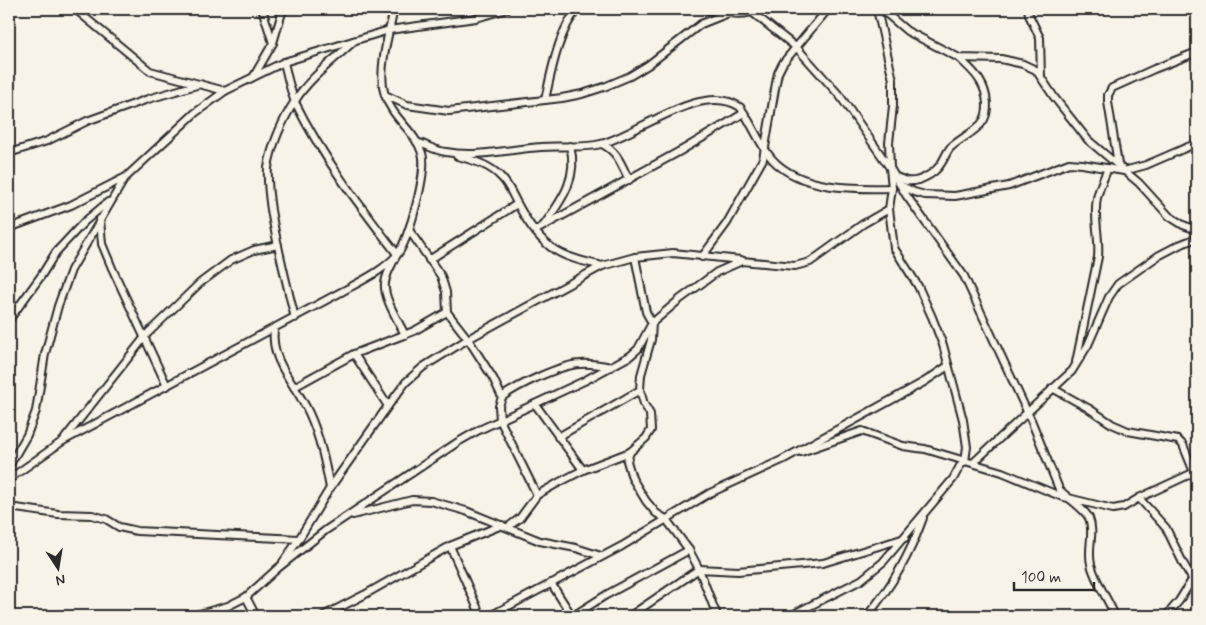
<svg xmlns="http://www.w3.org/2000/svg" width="1206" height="625" font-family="Mynerve,sans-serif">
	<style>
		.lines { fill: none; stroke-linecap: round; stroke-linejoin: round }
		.minor-casing { stroke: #2b2b2b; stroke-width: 10 }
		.minor { stroke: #f7f3e8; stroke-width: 6 }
	</style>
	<rect width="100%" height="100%" fill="#f7f3e8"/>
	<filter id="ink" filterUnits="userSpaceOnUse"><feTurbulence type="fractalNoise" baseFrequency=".02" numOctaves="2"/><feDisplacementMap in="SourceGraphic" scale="10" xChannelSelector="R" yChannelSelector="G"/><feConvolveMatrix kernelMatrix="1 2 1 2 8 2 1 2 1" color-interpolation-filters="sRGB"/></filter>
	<g filter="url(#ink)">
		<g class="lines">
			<defs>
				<g id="minor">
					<path d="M75 9 150 71 225 91"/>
					<path d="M262 9 273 43"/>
					<path d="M704 9C717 12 747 18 757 9"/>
					<path d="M748 9 797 48 840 96 890 168 892 188 889 209 894 248 918 286 932 317 943 345 963 420 967 447 965 461 960 466 953 479 883 562 861 580 790 616"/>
					<path d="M877 9 893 80V106L889 143 890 168 906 195 964 276 1031 420 1059 489C1067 498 1085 509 1089 518 1095 533 1087 549 1091 564 1094 579 1109 601 1115 616"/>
					<path d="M881 9 907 31 959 58 1001 59 1023 64 1036 70 1054 97 1088 140 1139 183 1169 216 1183 225 1197 230"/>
					<path d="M1028 9 1029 15 1040 38 1041 77"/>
					<path d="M284 62C287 75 290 90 295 102 322 157 360 206 397 254 393 263 386 273 385 283 383 298 399 322 405 335"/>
					<path d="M254 76 273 43 283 9"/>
					<path d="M385 95 407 105 449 111 562 98 582 94 604 87 630 76 648 65 701 24 731 12"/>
					<path d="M545 100C551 73 559 29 578 9"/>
					<path d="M417 142C426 145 436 151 446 152 477 158 510 149 541 147 561 145 582 149 601 144 638 134 703 81 740 107 752 123 759 144 772 159 800 190 855 189 892 188"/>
					<path d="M602 144C618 152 621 164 629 180"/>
					<path d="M9 153 47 141 87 121 148 99 200 84"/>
					<path d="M457 156C473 160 490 165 501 177 509 185 512 194 517 203 526 220 539 240 555 250 569 259 587 262 602 266"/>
					<path d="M1118 164 1108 102V95L1112 88 1154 69 1197 52"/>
					<path d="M896 177C899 178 903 180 907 181 918 183 934 174 940 165 944 160 946 153 950 148 959 139 972 134 981 124 991 113 987 92 980 81 975 72 966 65 959 58"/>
					<path d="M902 186 914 192 925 195 955 196 1009 186 1069 163 1082 164 1124 171 1146 165 1197 143"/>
					<path d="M100 219 102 244 112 268 167 386"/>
					<path d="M544 225C561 201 579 178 570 146"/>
					<path d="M9 228 71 205 124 178"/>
					<path d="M538 229 682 150 744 113"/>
					<path d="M409 230 441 276 446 292 447 312 468 339 493 378 502 397"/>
					<path d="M702 257 727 223 763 159 776 83 778 73 783 63 828 9"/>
					<path d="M429 260 517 204"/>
					<path d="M295 318C286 282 277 246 271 210 269 196 267 182 268 168 271 146 283 119 295 101 308 79 335 59 354 41"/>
					<path d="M9 320 41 276 56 252 84 222 108 202"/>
					<path d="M274 329C270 363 296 384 309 413 320 437 325 462 330 488"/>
					<path d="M354 354 388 406"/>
					<path d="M1076 362 1098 257C1100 237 1093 217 1097 198 1099 188 1104 178 1108 168"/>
					<path d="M294 387 354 354 414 331 447 312"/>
					<path d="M1052 388 1088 408 1112 424 1128 431 1178 440 1183 445 1194 472"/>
					<path d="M535 404 583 470"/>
					<path d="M558 437 640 390"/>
					<path d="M65 438 148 333 200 283 231 260 254 250 278 245"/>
					<path d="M630 452 627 461 632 478 646 501 656 513 666 519 689 550 699 569 717 616"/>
					<path d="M801 452 862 431 903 446 925 449 1002 472 1060 496 1113 509 1124 507 1139 498 1197 471"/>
					<path d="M973 463 1072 371 1088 345 1109 297 1118 284 1158 256 1179 245 1197 238"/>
					<path d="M9 466 27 435 36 411 45 354 58 306 71 270 125 178 166 140 195 113 225 91 284 62 389 30 476 18 507 9"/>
					<path d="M9 479 63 441 343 291C361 281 383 271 397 255 409 240 428 170 422 153 415 131 392 118 385 95 377 71 389 33 394 9"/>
					<path d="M537 495 500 420 499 406 502 397C518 385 560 365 580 364 590 363 601 365 611 367"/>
					<path d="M1139 498 1166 528 1183 563 1197 587"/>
					<path d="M9 507 58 514 92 515 106 519 119 527 137 531 299 539"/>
					<path d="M353 515 412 500 431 501 466 511 540 541 576 548 601 556"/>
					<path d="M508 527 520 518 537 495 558 483 583 470 630 452 646 438 651 430 650 414 644 404 640 390 641 375 651 340 652 323 646 312 635 257"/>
					<path d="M450 546 481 616"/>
					<path d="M283 562 299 539 330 488 388 406 406 382 423 367 468 339 602 266 635 257 673 253 741 260"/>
					<path d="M551 583 572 616"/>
					<path d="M246 597 256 616"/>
					<path d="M192 616 228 606 246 597 278 568 326 530 458 442 479 430 584 381 630 356 638 349 652 323 679 300 717 272 742 261 795 266 810 262 863 224 889 209"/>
					<path d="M323 616 364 595 450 546 502 525"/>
					<path d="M490 616 622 546 710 493 782 460 924 382 948 366"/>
					<path d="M573 616 606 595 689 550"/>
					<path d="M630 616 699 569 738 571 823 563 905 538"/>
					<path d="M708 616 716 612"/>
					<path d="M867 616C893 584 909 557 923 518"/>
					<path d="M1166 616 1179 601 1192 580"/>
				</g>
			</defs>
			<!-- minor casing -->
			<use href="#minor" class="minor-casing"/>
			<!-- minor -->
			<use href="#minor" class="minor"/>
		</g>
	</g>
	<!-- margin -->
	<rect width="1206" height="625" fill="none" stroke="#f7f3e8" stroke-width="30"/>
	<rect x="15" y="15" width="1176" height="595" fill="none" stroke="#2b2b2b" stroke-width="2" filter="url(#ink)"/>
	<!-- north arrow -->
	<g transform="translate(58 568) rotate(168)" stroke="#f7f3e8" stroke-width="4" paint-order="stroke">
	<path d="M0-4L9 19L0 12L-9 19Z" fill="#2b2b2b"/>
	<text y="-8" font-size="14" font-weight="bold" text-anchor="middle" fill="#2b2b2b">N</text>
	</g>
	<!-- scale -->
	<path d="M1014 582v8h80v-8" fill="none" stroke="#2b2b2b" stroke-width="2.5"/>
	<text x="1021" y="582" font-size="15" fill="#2b2b2b" stroke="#f7f3e8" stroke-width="4" paint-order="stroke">100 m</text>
</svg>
